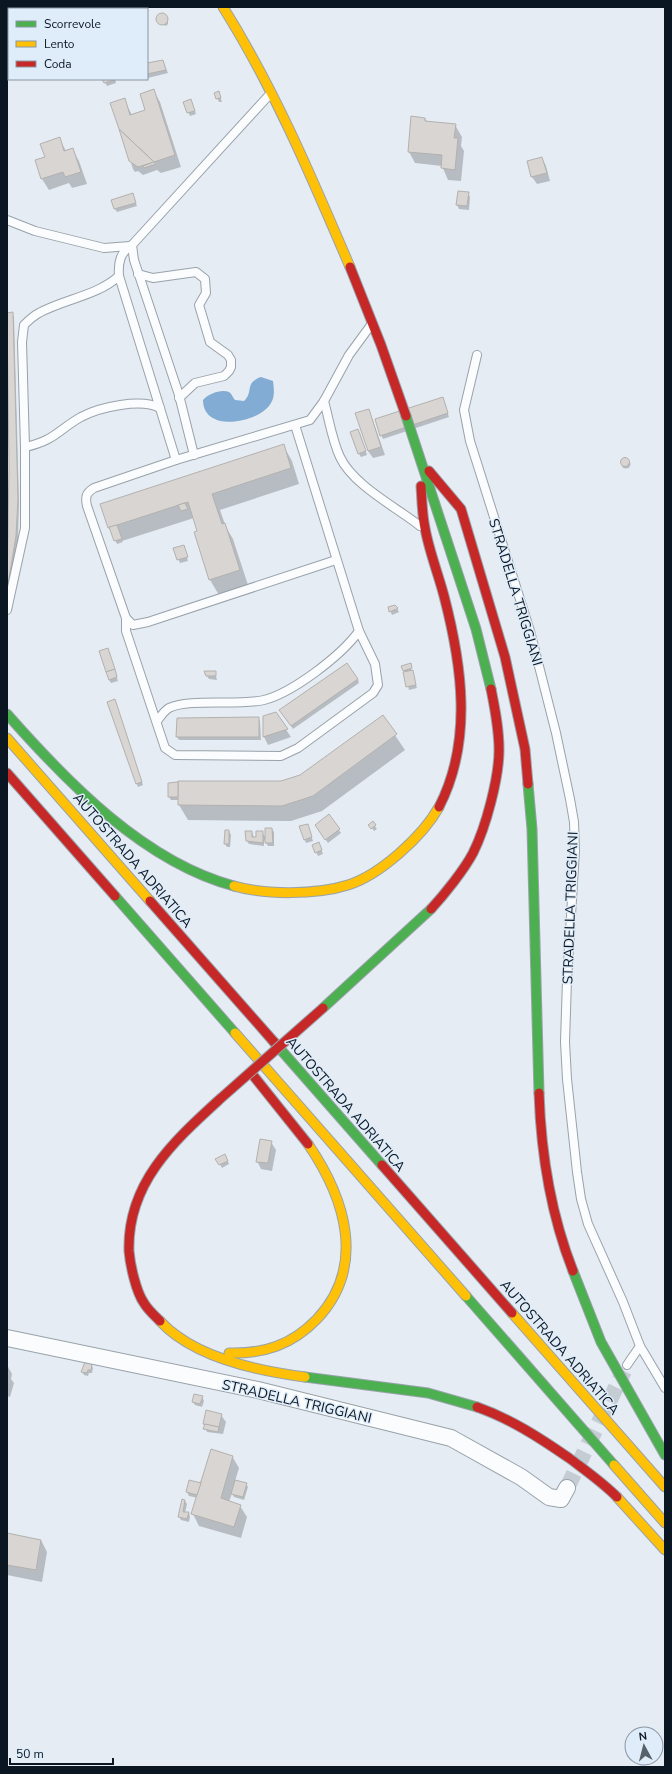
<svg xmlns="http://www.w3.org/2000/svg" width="672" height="1774" font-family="'Nunito Sans',sans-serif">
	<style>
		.water { fill: #82acd3 }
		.shadow { fill: #0003 }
		.building { fill: #d9d5d3; stroke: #b3b1ae }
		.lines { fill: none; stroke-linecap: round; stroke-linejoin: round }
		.street-tunnel { stroke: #c4ccd4; stroke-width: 16; stroke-dasharray: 16 8; stroke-linecap: butt }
		.lane-casing { stroke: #99a2aa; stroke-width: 10 }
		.street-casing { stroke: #99a2aa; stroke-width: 18 }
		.fast-casing { stroke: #99a2aa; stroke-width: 11 }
		.slow-casing { stroke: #99a2aa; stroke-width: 11 }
		.jam-casing { stroke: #99a2aa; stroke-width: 11 }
		.lane { stroke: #fbfcfd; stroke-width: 8 }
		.street { stroke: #fbfcfd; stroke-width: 16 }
		.fast { stroke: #4caf50; stroke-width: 9 }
		.slow { stroke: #ffc107; stroke-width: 9 }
		.jam { stroke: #c62828; stroke-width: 9 }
		.jam-bridge-casing { stroke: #99a2aa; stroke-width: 11; stroke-linecap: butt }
		.jam-bridge { stroke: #c62828; stroke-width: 9 }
		.labels { text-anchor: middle; stroke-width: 3; stroke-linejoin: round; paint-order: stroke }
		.street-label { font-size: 14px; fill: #0a1621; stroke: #dfecf9 }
	</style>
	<rect width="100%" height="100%" fill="#e5ecf3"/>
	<!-- water -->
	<path class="water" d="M261 377 273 381C274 389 275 397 271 403 260 423 203 434 203 400 208 394 221 389 229 392 232 394 233 398 235 400L244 401C254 392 244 383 261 377Z"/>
	<!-- shadow -->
	<g class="shadow">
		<path d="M94 7H99L100 9H94Z"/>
		<path d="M163 14 168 19V24L166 26 158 22 159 15Z"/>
		<path d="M163 61 168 73 148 78 147 64Z"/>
		<path d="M103 79H115L116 83 107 86Z"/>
		<path d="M153 90 160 102 181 167 161 173 157 170 143 175 138 171 135 172 133 169 112 104 124 100 132 115 146 110Z"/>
		<path d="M215 93 220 96 222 102H219Z"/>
		<path d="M191 100 196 114 190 116 184 102Z"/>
		<path d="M425 118 427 122 455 125 462 137 461 146 464 151 461 181 448 180 442 166 415 163 409 152Z"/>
		<path d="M59 138 66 151 72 149 79 161 87 184 72 188 69 183 49 190 42 179 46 158Z"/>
		<path d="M542 158 546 166 550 181 537 184 532 177Z"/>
		<path d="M459 192 468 193 470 197 469 210 459 209 457 205Z"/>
		<path d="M133 195 137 206 117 212 115 209Z"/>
		<path d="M12 313 14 317 19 503 18 540 7 602 10 467 7 314Z"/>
		<path d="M444 401 449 417 383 439 381 435Z"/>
		<path d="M368 410 372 418 385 455 373 458 368 451Z"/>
		<path d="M360 433 367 455 361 457 359 454Z"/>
		<path d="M283 445 292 461 299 484 220 510 226 527 233 539 248 585 219 595 210 580 194 518 122 541 123 542 117 544 109 527Z"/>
		<circle cx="626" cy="464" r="4.5"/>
		<path d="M184 548 188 561 180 563 174 549Z"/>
		<path d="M389 608H397L399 612 392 615Z"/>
		<path d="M108 649 118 681 111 683 109 680Z"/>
		<path d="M410 665 417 688 409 690 404 670Z"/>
		<path d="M204 672H215L217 680 209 679Z"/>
		<path d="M358 679 359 683 293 729 283 714Z"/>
		<path d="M116 704 143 785 138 787 137 784Z"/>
		<path d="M275 713 291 737 268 745 264 737V716Z"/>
		<path d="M382 716 405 750 322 811 291 821 188 820 179 805V800H171L169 797 281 782 300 776Z"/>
		<path d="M258 718 260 721 261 740H179L177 737Z"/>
		<path d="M329 816 341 833 328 843 318 829Z"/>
		<path d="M373 823 377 829 374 831 370 825Z"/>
		<path d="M300 827 309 828 313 841 306 843Z"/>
		<path d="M272 829 274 832V846H268L264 840V846L249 844 247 841 252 832 254 838H257L262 832 266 838Z"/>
		<path d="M229 831 231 835 230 847H227L225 844Z"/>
		<path d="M319 844 323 854 318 856 316 852Z"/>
		<path d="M271 1142 276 1150 272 1171 261 1169 257 1161Z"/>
		<path d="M225 1155 229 1164 222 1168 217 1159Z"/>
		<path d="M91 1364 93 1368 92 1373H89L88 1376 84 1375 82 1372Z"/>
		<path d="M7 1365 12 1374 11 1379 14 1383 10 1397 7 1396Z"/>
		<path d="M202 1397 204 1401 202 1407 195 1405 193 1402Z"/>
		<path d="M221 1415 226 1422 223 1434 207 1432 204 1424Z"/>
		<path d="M232 1456 239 1468 235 1481 246 1484 248 1487 244 1500 234 1497 232 1493 229 1502 240 1506 247 1517 241 1538 199 1526 193 1514 198 1498 189 1496 187 1492Z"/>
		<path d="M185 1501 187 1504 185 1513H189L190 1517 189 1522 181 1520 179 1516Z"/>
		<path d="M7 1534 41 1540 47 1552 42 1582 7 1575Z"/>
	</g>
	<!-- building -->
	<g class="building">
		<circle cx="162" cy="19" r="6"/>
		<path d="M163 60 166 70 147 74V63Z"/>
		<path d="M102 79H115V80L104 83Z"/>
		<path d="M154 89 175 155 154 162 119 129 110 103 125 98 130 115 145 110 140 94Z"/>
		<path d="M219 91 221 98 216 99 214 93Z"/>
		<path d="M191 99 195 111 187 113 183 102Z"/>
		<path d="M411 116 425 118V121L456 124 454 138H458L455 170 441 168 442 155 408 152Z"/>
		<path d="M119 129 154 162 138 167 129 161Z"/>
		<path d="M60 137 64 151 73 148 81 172 65 177 63 172 41 179 35 160 45 157 40 144Z"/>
		<path d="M542 157 547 173 531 177 527 161Z"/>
		<path d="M154 162 156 164 144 168 143 166Z"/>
		<path d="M458 191 469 192 467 206 456 205Z"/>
		<path d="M133 193 136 203 114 209 111 200Z"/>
		<path d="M13 312 18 499 16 536 7 590 9 467 7 313Z"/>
		<path d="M443 397 448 413 380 436 375 419Z"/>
		<path d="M369 409 381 447 368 451 355 413Z"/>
		<path d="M358 429 366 451 358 454 350 432Z"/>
		<path d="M284 444 291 468 212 494 222 524 225 523 240 570 209 580 194 532 197 531 188 502 108 528 100 504Z"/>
		<circle cx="625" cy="462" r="4.5"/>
		<path d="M185 503 188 509 181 511 178 505Z"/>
		<path d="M117 525 122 539 114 541 109 527Z"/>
		<path d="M184 545 188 557 177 560 173 548Z"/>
		<path d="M395 605 398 608 397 609 389 612 388 607Z"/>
		<path d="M108 648 115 669 106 672 99 651Z"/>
		<path d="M347 663 358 679 291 726 279 710Z"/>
		<path d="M411 663 412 668 403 671 401 666Z"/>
		<path d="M115 669 117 677 109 680 106 672Z"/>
		<path d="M413 670 416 685 406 687 403 672Z"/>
		<path d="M204 671H216V676H206Z"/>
		<path d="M115 699 142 782 136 784 107 702Z"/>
		<path d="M276 712 288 729 263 737V716Z"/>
		<path d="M383 715 397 734 313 796 282 806 178 805V781H281L300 775Z"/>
		<path d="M259 717V737H176L177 718Z"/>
		<path d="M178 782V797H168V783Z"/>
		<path d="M329 814 340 829 325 840 315 825Z"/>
		<path d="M373 821 376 825 371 829 368 825Z"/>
		<path d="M308 824 312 837 304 840 299 826Z"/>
		<path d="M265 828H272L273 843H265Z"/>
		<path d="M225 830H229V844H224Z"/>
		<path d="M245 831H252V837H256V831H263V843L246 841Z"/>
		<path d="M319 842 322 850 315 853 312 845Z"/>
		<path d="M260 1139 272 1141 268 1163 256 1162Z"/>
		<path d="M225 1154 228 1161 219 1165 215 1159Z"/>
		<path d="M85 1362 92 1364 91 1370H88L87 1373 81 1372Z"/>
		<path d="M194 1394 203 1396 200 1404 192 1402Z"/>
		<path d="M206 1410 222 1414 219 1427 203 1424Z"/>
		<path d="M205 1424 219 1427 218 1432 203 1429Z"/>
		<path d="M211 1449 233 1456 221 1498 241 1505 234 1527 191 1514Z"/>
		<path d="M189 1480 201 1483 197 1495 186 1492Z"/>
		<path d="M235 1480 247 1483 243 1497 231 1494Z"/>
		<path d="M182 1499 185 1500 183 1512H189L187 1519 178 1517Z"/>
		<path d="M7 1533 41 1540 36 1570 7 1565Z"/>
	</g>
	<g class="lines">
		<!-- street-tunnel -->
		<path class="street-tunnel" d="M567 1488 624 1371"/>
		<defs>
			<g id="lane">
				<path d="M7 220 35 231 104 248 130 246"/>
				<path d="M132 245 134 260 179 395 194 455"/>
				<path d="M138 274 153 278 196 272 205 279 206 293 199 305 210 342 228 355 231 360V367L229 371 224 376 195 383 179 398"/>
				<path d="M119 276 176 460"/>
				<path d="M477 355 464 410 470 441 530 631 556 733 570 799 574 822 575 851 567 980 565 1042 567 1079 577 1172 581 1199 588 1224 623 1302 640 1346 627 1365"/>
				<path d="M324 401C329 419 332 440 340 457 353 485 396 507 420 526"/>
				<path d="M295 425 359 631 375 664 378 685 373 693 298 748 281 756 175 755 165 748 126 631V618L87 506C85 497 86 493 94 488L176 460 310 420 324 401 349 355 371 325"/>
				<path d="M25 447C54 441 58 430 81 417 100 407 141 398 160 408"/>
				<path d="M7 610 25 528V447L22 342 24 325C28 321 33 316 39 313 64 299 97 296 119 276 118 263 120 252 132 245L271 93"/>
				<path d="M126 618 133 625 148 622 336 560"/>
				<path d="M157 721C160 717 165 710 169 708 189 698 238 706 264 700 292 693 341 656 359 631"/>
				<path d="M640 1346 665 1388"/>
			</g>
			<path id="street" d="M7 1338 258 1390 451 1438 521 1477 549 1497 561 1499 567 1488"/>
			<g id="fast">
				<path d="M406 416 476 629 491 689"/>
				<path d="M7 714C67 782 144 862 234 886"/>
				<path d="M528 784 532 829 539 1093"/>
				<path d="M115 896 235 1033"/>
				<path d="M323 1008 431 909"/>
				<path d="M274 1042 382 1165"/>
				<path d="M573 1271 601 1342 665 1455"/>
				<path d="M466 1296 614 1465"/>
				<path d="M305 1377 428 1393 477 1407"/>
			</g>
			<g id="slow">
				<path d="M223 7C275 90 312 178 350 267"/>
				<path d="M7 738 150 901"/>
				<path d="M234 886C265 895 316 895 348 885 380 875 423 836 439 807"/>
				<path d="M235 1033 466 1296"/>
				<path d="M512 1313 665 1487"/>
				<path d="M160 1321C193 1357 258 1371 305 1377"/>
				<path d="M229 1353C264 1354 292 1345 317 1319 367 1266 345 1198 308 1144"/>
				<path d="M614 1465 665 1523"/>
				<path d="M617 1497 665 1550"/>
			</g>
			<g id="jam">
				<path d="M350 267 381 345 406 416"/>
				<path d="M429 471 461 509 505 657 525 749 528 784"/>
				<path d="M421 486C422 500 422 514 425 528 429 551 438 573 444 596 462 665 473 741 439 807"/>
				<path d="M7 773 115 896"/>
				<path d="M150 901 274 1042"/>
				<path d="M431 909C444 895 464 870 473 853 486 827 499 778 499 750 499 729 495 709 491 689"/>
				<path d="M252 1074 308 1144"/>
				<path d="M539 1093C541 1153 551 1215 573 1271"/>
				<path d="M382 1165 512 1313"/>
				<path d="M160 1321C155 1316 148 1310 144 1303 136 1292 130 1264 129 1251 127 1183 174 1141 220 1099"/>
				<path d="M477 1407C511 1419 540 1438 569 1458 586 1471 602 1482 617 1497"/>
			</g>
		</defs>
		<!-- lane casing -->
		<use href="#lane" class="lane-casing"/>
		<!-- street casing -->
		<use href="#street" class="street-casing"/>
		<!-- fast casing -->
		<use href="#fast" class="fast-casing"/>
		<!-- slow casing -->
		<use href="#slow" class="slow-casing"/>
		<!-- jam casing -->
		<use href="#jam" class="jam-casing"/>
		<!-- lane -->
		<use href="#lane" class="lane"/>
		<!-- street -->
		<use href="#street" class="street"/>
		<!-- fast -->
		<use href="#fast" class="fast"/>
		<!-- slow -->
		<use href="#slow" class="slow"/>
		<!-- jam -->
		<use href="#jam" class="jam"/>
		<defs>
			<path id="jam-bridge" d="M220 1099 323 1008"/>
		</defs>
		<!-- jam-bridge casing -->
		<use href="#jam-bridge" class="jam-bridge-casing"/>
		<!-- jam-bridge -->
		<use href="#jam-bridge" class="jam-bridge"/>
	</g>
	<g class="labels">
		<!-- street labels -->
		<g class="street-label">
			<text transform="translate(516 592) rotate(73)" y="5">STRADELLA TRIGGIANI</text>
			<text transform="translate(133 860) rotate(49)" y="5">AUTOSTRADA ADRIATICA</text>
			<text transform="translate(570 908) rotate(-88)" y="5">STRADELLA TRIGGIANI</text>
			<text transform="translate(346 1104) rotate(49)" y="5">AUTOSTRADA ADRIATICA</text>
			<text transform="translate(560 1347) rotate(49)" y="5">AUTOSTRADA ADRIATICA</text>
			<text transform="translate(297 1401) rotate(13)" y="5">STRADELLA TRIGGIANI</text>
		</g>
	</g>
	<!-- border -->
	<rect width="672" height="1774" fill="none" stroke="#0a1621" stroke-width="16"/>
	<!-- legend -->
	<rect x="8" y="8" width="140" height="72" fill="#dfecf9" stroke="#8a96a3"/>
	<rect x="16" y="21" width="20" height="6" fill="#4caf50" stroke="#8a96a3"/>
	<text x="44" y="28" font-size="12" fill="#0a1621">Scorrevole</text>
	<rect x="16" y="41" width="20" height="6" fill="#ffc107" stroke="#8a96a3"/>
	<text x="44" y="48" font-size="12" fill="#0a1621">Lento</text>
	<rect x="16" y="61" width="20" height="6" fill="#c62828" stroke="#8a96a3"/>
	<text x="44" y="68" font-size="12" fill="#0a1621">Coda</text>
	<!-- north arrow -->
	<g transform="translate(644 1746) rotate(353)"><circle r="19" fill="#dfecf9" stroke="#8a96a3"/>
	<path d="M0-3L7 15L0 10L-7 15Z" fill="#57616a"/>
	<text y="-6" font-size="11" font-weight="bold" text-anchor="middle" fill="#0a1621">N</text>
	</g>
	<!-- scale -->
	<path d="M10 1758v6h103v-6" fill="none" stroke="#0a1621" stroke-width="2"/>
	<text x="16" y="1758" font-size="12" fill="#0a1621" stroke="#dfecf9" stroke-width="3" paint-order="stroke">50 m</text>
</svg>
